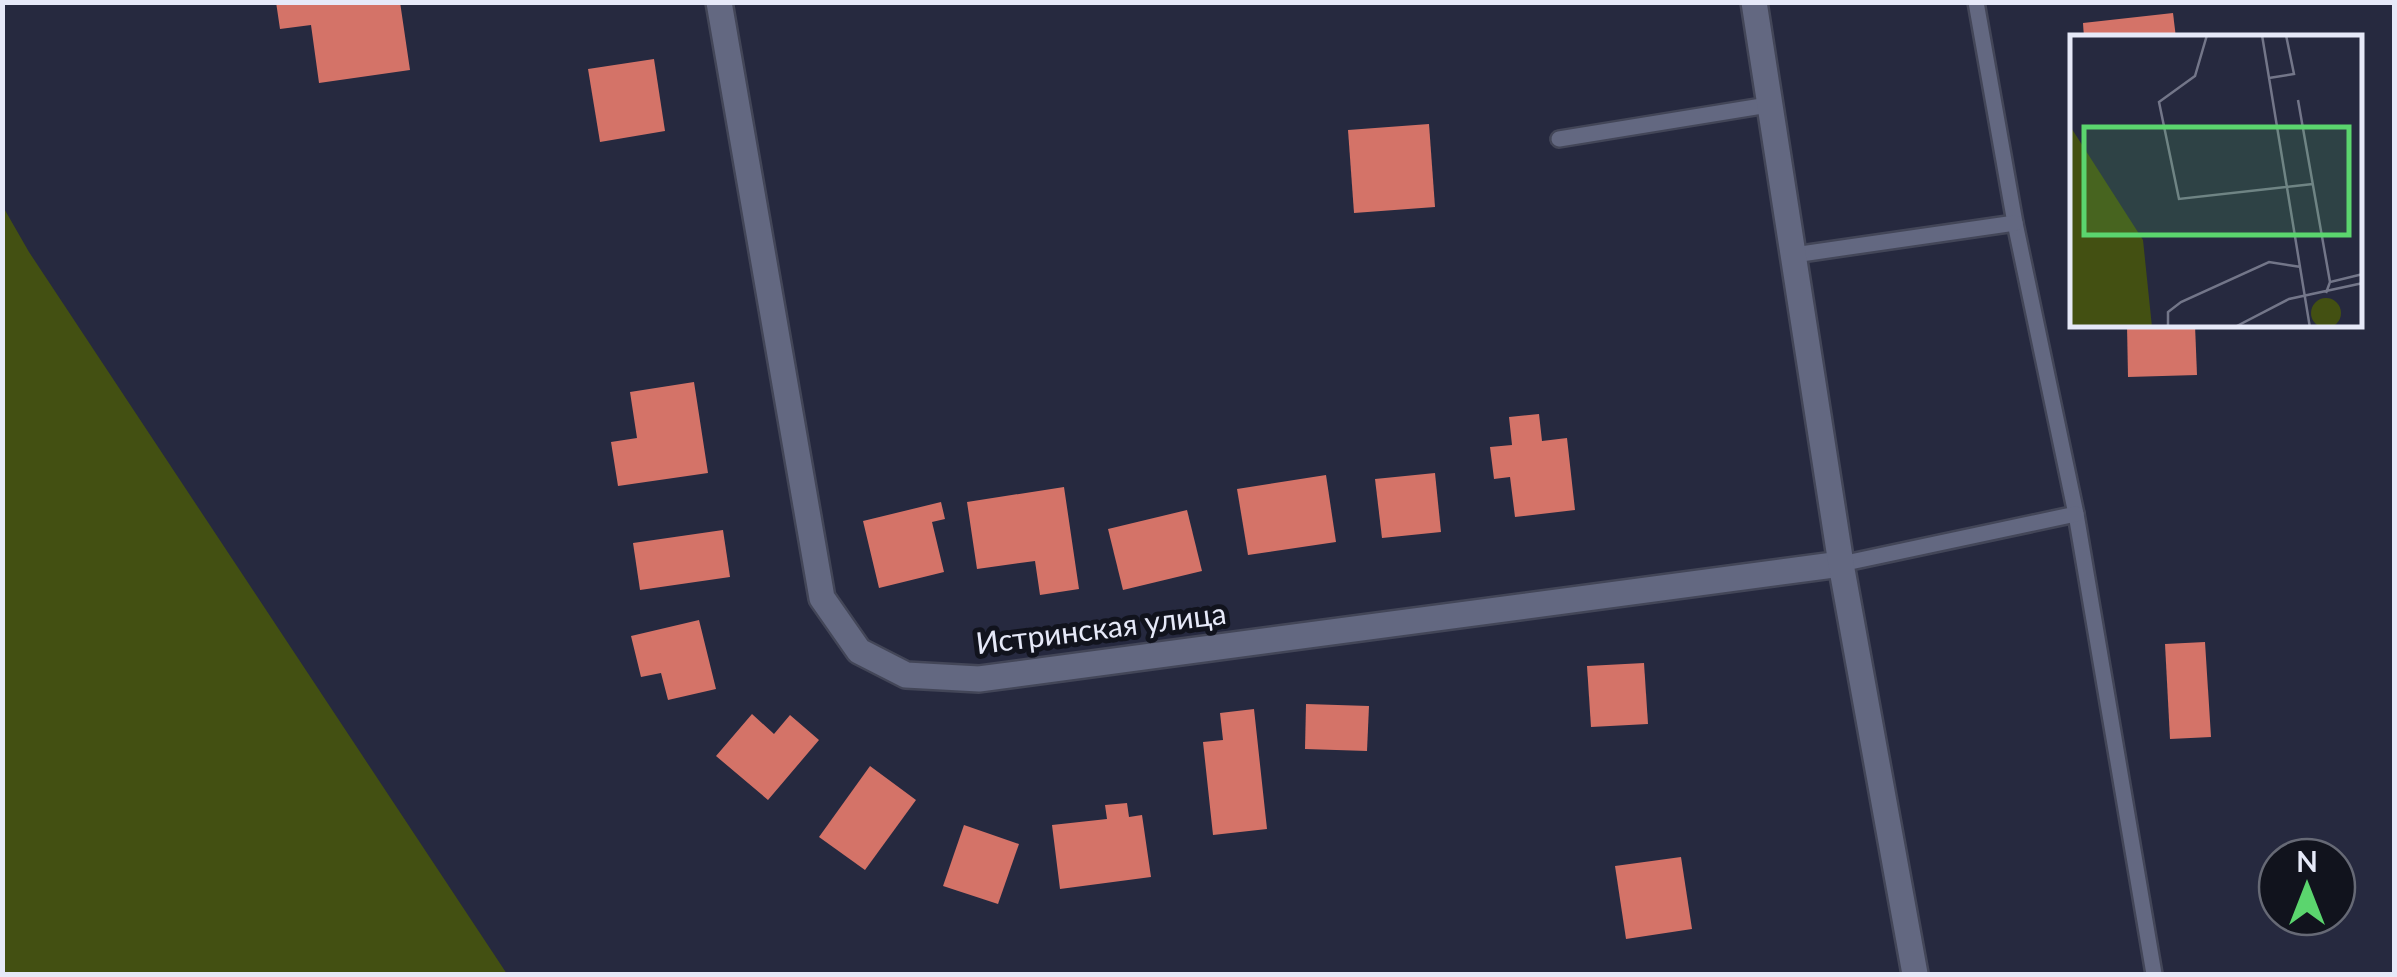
<svg xmlns="http://www.w3.org/2000/svg" width="2397" height="977" font-family="Lato,sans-serif">
	<style>
		.green { fill: #435012 }
		.building { fill: #d47368 }
		.lines { fill: none; stroke-linecap: round; stroke-linejoin: round }
		.service-casing { stroke: #434658; stroke-width: 20 }
		.minor-casing { stroke: #434658; stroke-width: 30 }
		.tertiary-casing { stroke: #434658; stroke-width: 30 }
		.service { stroke: #636881; stroke-width: 15 }
		.minor { stroke: #636881; stroke-width: 25 }
		.tertiary { stroke: #636881; stroke-width: 25 }
		.labels { text-anchor: middle; stroke-width: 10; stroke-linejoin: round; paint-order: stroke }
		.street-label { font-size: 30px; fill: #e6e9f8; stroke: #11131d }
		.inset-road { fill: none; stroke: #737689; stroke-width: 2.5 }
		.view { fill: #5bd56e; fill-opacity: 0.15; stroke: #5bd56e; stroke-width: 5 }
		.inset-edge { fill: none; stroke: #e6e9f8; stroke-width: 5 }
	</style>
	<rect width="100%" height="100%" fill="#26293f"/>
	<!-- green -->
	<path class="green" d="M2 205 29 252 507 974H3Z"/>
	<!-- building -->
	<g class="building">
		<path d="M276 2H400L410 70 319 83 311 25 280 29Z"/>
		<path d="M2173 13 2176 38H2084L2083 23Z"/>
		<path d="M654 59 665 131 600 142 588 69Z"/>
		<path d="M1429 124 1435 207 1354 213 1348 130Z"/>
		<path d="M2127 325H2195L2197 375 2128 377Z"/>
		<path d="M694 382 708 473 618 486 611 442 637 438 630 392Z"/>
		<path d="M1539 414 1542 441 1567 438 1575 510 1515 517 1510 477 1494 479 1490 447 1512 445 1509 417Z"/>
		<path d="M1435 473 1441 532 1382 538 1375 479Z"/>
		<path d="M1326 475 1336 542 1248 555 1237 489Z"/>
		<path d="M1064 487 1079 589 1040 595 1035 561 977 569 967 502Z"/>
		<path d="M941 502 945 519 932 522 944 572 879 588 863 521Z"/>
		<path d="M1187 510 1202 571 1123 590 1108 529Z"/>
		<path d="M723 530 730 577 640 590 633 543Z"/>
		<path d="M699 620 716 689 668 700 661 673 641 677 631 636Z"/>
		<path d="M2205 642 2211 737 2170 739 2165 644Z"/>
		<path d="M1644 663 1648 724 1591 727 1587 666Z"/>
		<path d="M1306 704 1369 706 1367 751 1305 749Z"/>
		<path d="M1254 709 1267 829 1213 835 1203 742 1223 740 1220 713Z"/>
		<path d="M752 714 774 734 790 715 819 740 768 800 716 756Z"/>
		<path d="M870 766 916 800 865 870 819 837Z"/>
		<path d="M1127 803 1129 817 1142 815 1151 877 1060 889 1052 825 1107 819 1105 805Z"/>
		<path d="M964 825 1019 844 998 904 943 886Z"/>
		<path d="M1681 857 1692 929 1626 939 1615 866Z"/>
	</g>
	<g class="lines">
		<defs>
			<g id="service">
				<path d="M1976 2 2015 223 2076 514 2154 974"/>
				<path d="M1559 139 1768 105"/>
				<path d="M1794 255 2015 223"/>
				<path d="M1841 564 2076 514"/>
			</g>
			<path id="minor" d="M719 2 822 598 859 651 906 675 979 679 1841 564"/>
			<path id="tertiary" d="M1754 2 1841 564 1915 974"/>
		</defs>
		<!-- service casing -->
		<use href="#service" class="service-casing"/>
		<!-- minor casing -->
		<use href="#minor" class="minor-casing"/>
		<!-- tertiary casing -->
		<use href="#tertiary" class="tertiary-casing"/>
		<!-- service -->
		<use href="#service" class="service"/>
		<!-- minor -->
		<use href="#minor" class="minor"/>
		<!-- tertiary -->
		<use href="#tertiary" class="tertiary"/>
	</g>
	<g class="labels">
		<!-- street labels -->
		<g class="street-label">
			<text transform="translate(1101 629) rotate(-7)" y="10">Истринская улица</text>
		</g>
	</g>
	<!-- overview -->
	<g transform="translate(2070 35)">
		<rect width="292" height="292" fill="#26293f"/>
		<path d="M0 91 73 205 82 292H0ZM241 278a15 15 0 1 1 30 0a15 15 0 1 1-30 0Z" fill="#435012"/>
		<path class="inset-road" d="M137 0 125 41 89 67 109 164 243 149M192 0 240 293M199 43 224 39 216 0M228 65 260 247M256 258 260 247 293 239M98 293V277L111 267 199 227 231 232M163 293 219 264 293 248"/>
		<path class="view" d="M14 92H279V200H14Z"/>
		<rect width="292" height="292" class="inset-edge"/>
	</g>
	<!-- border -->
	<rect width="2397" height="977" fill="none" stroke="#e6e9f8" stroke-width="10"/>
	<!-- north arrow -->
	<g transform="translate(2307 887)"><circle r="48" fill="#11131d" stroke="#666975" stroke-width="2.5"/>
	<path d="M0-8L18 38L0 25L-18 38Z" fill="#5bd56e"/>
	<text y="-15" font-size="28" font-weight="bold" text-anchor="middle" fill="#e6e9f8">N</text>
	</g>
</svg>
